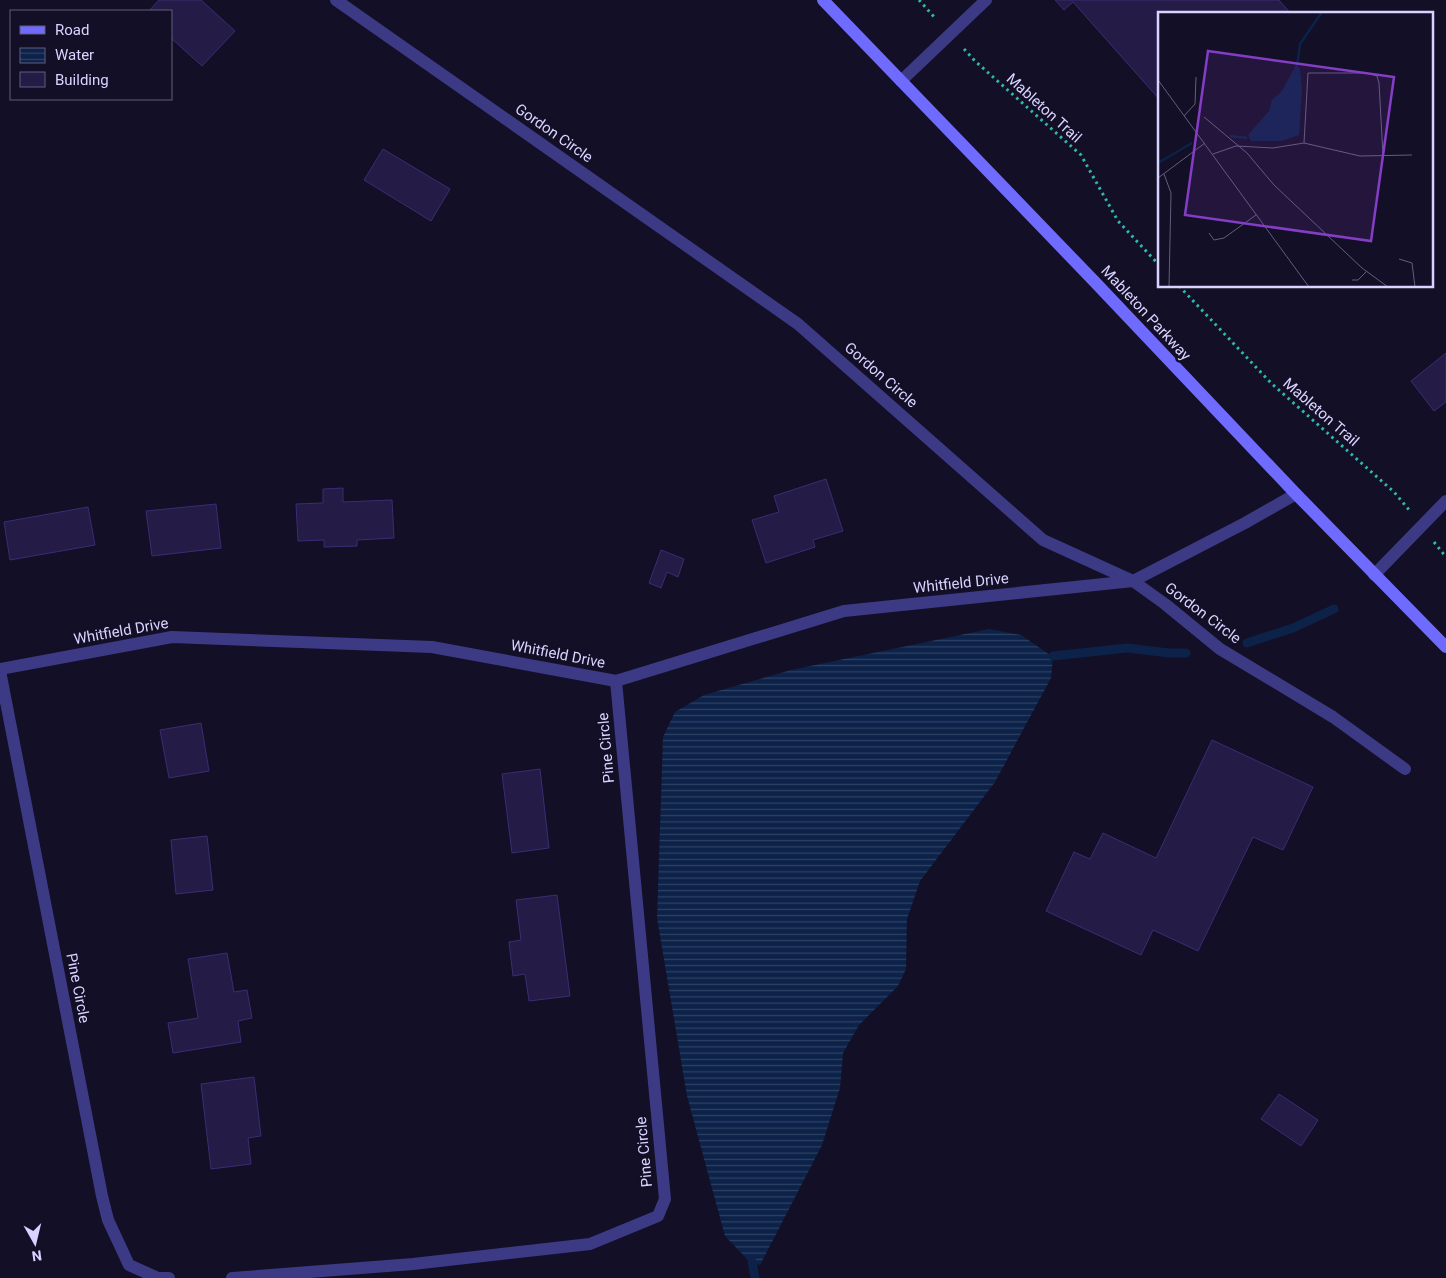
<svg xmlns="http://www.w3.org/2000/svg" width="1446" height="1278" font-family="Roboto,sans-serif">
	<style>
		.water { fill: url(#water-rules) }
		.lines { fill: none; stroke-linecap: round; stroke-linejoin: round }
		.stream { stroke: #0c2248; stroke-width: 9 }
		.building { fill: #241b47; stroke: #3b2d73 }
		.path { stroke: #2fb8b0; stroke-width: 3; stroke-dasharray: 2.5 4; stroke-linecap: butt }
		.lane { stroke: #3d3a85; stroke-width: 12 }
		.street { stroke: #3d3a85; stroke-width: 12 }
		.secondary { stroke: #6f6bff; stroke-width: 12 }
		.labels { text-anchor: middle; stroke-width: 5; stroke-linejoin: round; paint-order: stroke }
		.street-label { font-size: 15px; fill: #d9d4ff; stroke: #130f26 }
		.inset-river { fill: none; stroke: #0c2248; stroke-width: 2.5 }
		.inset-road { fill: none; stroke: #625e7d; stroke-width: 1 }
		.view { fill: #843dc5; fill-opacity: 0.15; stroke: #843dc5; stroke-width: 2.5 }
		.inset-edge { fill: none; stroke: #d9d4ff; stroke-width: 2.5 }
	</style>
	<defs>
		<pattern id="water-rules" width="6" height="5" patternUnits="userSpaceOnUse" patternTransform="scale(1.25)"><rect width="6" height="5" fill="#0c2248"/><path d="M0 2.5h6" fill="none" stroke="#2f4163"/></pattern>
	</defs>
	<rect width="100%" height="100%" fill="#130f26"/>
	<!-- water -->
	<path class="water" d="M989 629 1021 635 1053 657 1051 678 995 782 920 881 907 919 906 969 898 986 859 1025 843 1053 840 1088 822 1145 760 1265 747 1259 725 1236 687 1096 657 918 663 737 675 712 704 695 791 670Z"/>
	<g class="lines">
		<!-- stream -->
		<g class="stream">
			<path d="M1247 643 1293 628 1334 609"/>
			<path d="M1053 656 1127 648 1169 653H1186"/>
			<path d="M752 1261 755 1278"/>
		</g>
	</g>
	<!-- building -->
	<g class="building">
		<path d="M159 0H201L235 31 202 66 171 38V11H149Z"/>
		<path d="M1055 0H1279L1291 14H1160V100L1073 2 1064 10Z"/>
		<path d="M383 149 450 189 431 221 364 180Z"/>
		<path d="M1446 353V402L1434 411 1411 381Z"/>
		<path d="M826 479 843 531 813 540 815 547 766 563 752 520 779 512 774 496Z"/>
		<path d="M343 488V502L392 500 394 538 357 540V546L324 547V540L298 541 296 504 323 503V489Z"/>
		<path d="M216 504 221 548 152 556 146 511Z"/>
		<path d="M88 507 95 545 10 560 4 522Z"/>
		<path d="M661 550 684 559 678 577 667 572 661 588 649 583Z"/>
		<path d="M201 723 209 771 169 778 160 730Z"/>
		<path d="M1212 740 1313 787 1283 850 1253 837 1198 951 1153 930 1141 955 1046 911 1074 852 1090 859 1103 833 1156 858Z"/>
		<path d="M540 769 549 848 512 853 502 774Z"/>
		<path d="M207 836 213 890 176 894 171 840Z"/>
		<path d="M557 895 570 996 529 1001 525 974 513 976 509 942 521 940 516 900Z"/>
		<path d="M227 953 234 992 247 990 252 1018 238 1021 241 1042 173 1053 168 1023 198 1018 188 959Z"/>
		<path d="M254 1077 261 1136 248 1138 251 1164 211 1169 201 1084Z"/>
		<path d="M1279 1094 1318 1120 1301 1146 1261 1119Z"/>
	</g>
	<g class="lines">
		<!-- path -->
		<g class="path">
			<path d="M919 0 936 19"/>
			<path d="M964 49 975 61 1081 155 1118 221 1160 266"/>
			<path d="M1179 286 1271 383 1394 492 1410 511"/>
			<path d="M1434 542 1446 557"/>
		</g>
		<!-- lane -->
		<path class="lane" d="M901 81 986 0"/>
		<!-- street -->
		<g class="street">
			<path d="M336 0 798 324 1043 540 1133 581 1165 604 1220 649 1333 717 1405 769"/>
			<path d="M1374 575 1446 501"/>
			<path d="M0 669 172 637 432 647 616 681 844 611 1133 581 1245 523 1296 494"/>
			<path d="M0 671 102 1196 108 1220 129 1265 158 1278H169"/>
			<path d="M232 1278 413 1264 590 1244 658 1216 665 1199 616 681"/>
		</g>
		<!-- secondary -->
		<path class="secondary" d="M823 0 1093 280 1296 494 1446 647"/>
	</g>
	<g class="labels">
		<!-- street labels -->
		<g class="street-label">
			<text transform="translate(1044 108) rotate(42)" y="5">Mableton Trail</text>
			<text transform="translate(554 133) rotate(35)" y="5">Gordon Circle</text>
			<text transform="translate(1146 313) rotate(47)" y="5">Mableton Parkway</text>
			<text transform="translate(881 375) rotate(41)" y="5">Gordon Circle</text>
			<text transform="translate(1321 412) rotate(41)" y="5">Mableton Trail</text>
			<text transform="translate(961 583) rotate(-6)" y="5">Whitfield Drive</text>
			<text transform="translate(1203 613) rotate(37)" y="5">Gordon Circle</text>
			<text transform="translate(121 631) rotate(-10)" y="5">Whitfield Drive</text>
			<text transform="translate(558 654) rotate(11)" y="5">Whitfield Drive</text>
			<text transform="translate(606 748) rotate(-95)" y="5">Pine Circle</text>
			<text transform="translate(78 988) rotate(79)" y="5">Pine Circle</text>
			<text transform="translate(644 1152) rotate(-95)" y="5">Pine Circle</text>
		</g>
	</g>
	<!-- overview -->
	<g transform="translate(1158 12)">
		<rect width="275" height="275" fill="#130f26"/>
		<path d="M138 53 142 57 144 76 141 123 123 129H93L90 123 111 99 114 88 124 79Z" fill="#0c2248"/>
		<path class="inset-river" d="M139 54 142 32 164 0M72 124 89 126M0 151 34 131"/>
		<path class="inset-road" d="M0 68 151 275M26 104 37 92 38 65M46 105 89 141 116 173 204 256 230 275M146 131 150 61H209L219 64 221 71 225 143M55 142 78 134 115 136 146 131 202 144 254 143M6 162 13 181 11 275M0 166 47 131M51 221 56 228 66 226 98 203M241 247 254 251 257 275M194 268H200L209 259"/>
		<path class="view" d="M50 39 236 65 213 229 27 203Z"/>
		<rect width="275" height="275" class="inset-edge"/>
	</g>
	<!-- legend -->
	<rect x="10" y="10" width="162" height="90" fill="#130f26" stroke="#625e7d"/>
	<rect x="20" y="26" width="25" height="8" fill="#6f6bff" stroke="#625e7d"/>
	<text x="55" y="35" font-size="15" fill="#d9d4ff">Road</text>
	<rect x="20" y="48" width="25" height="15" fill="url(#water-rules)" stroke="#625e7d"/>
	<text x="55" y="60" font-size="15" fill="#d9d4ff">Water</text>
	<rect x="20" y="72" width="25" height="15" fill="#241b47" stroke="#625e7d"/>
	<text x="55" y="85" font-size="15" fill="#d9d4ff">Building</text>
	<!-- north arrow -->
	<g transform="translate(35 1243) rotate(172)" stroke="#130f26" stroke-width="4" paint-order="stroke">
	<path d="M0-4L9 19L0 12L-9 19Z" fill="#d9d4ff"/>
	<text y="-8" font-size="14" font-weight="bold" text-anchor="middle" fill="#d9d4ff">N</text>
	</g>
</svg>
